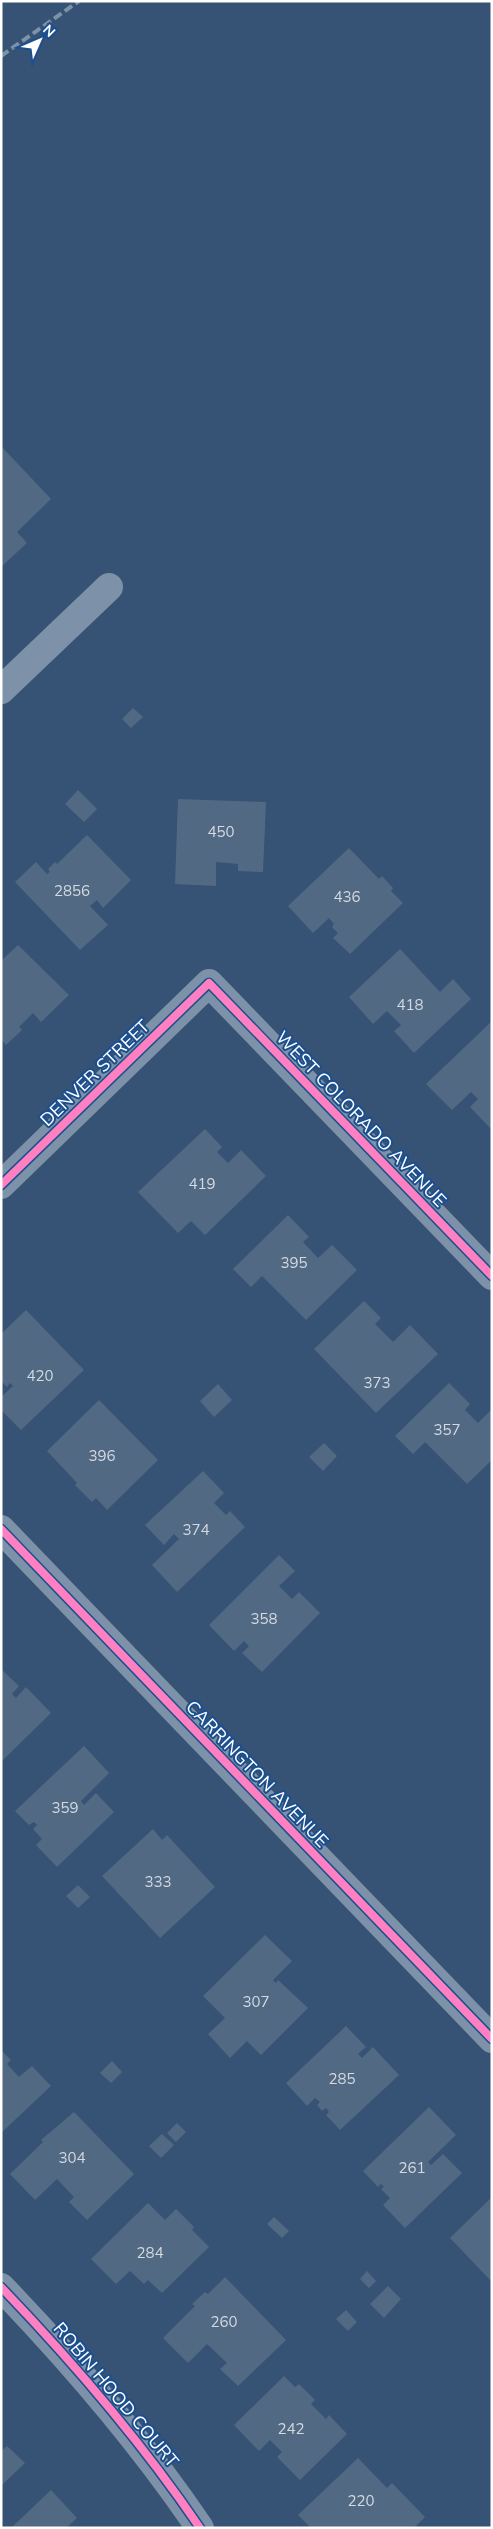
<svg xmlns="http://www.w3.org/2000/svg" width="493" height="2529" font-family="Mulish,sans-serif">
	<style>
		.building { fill: #526984 }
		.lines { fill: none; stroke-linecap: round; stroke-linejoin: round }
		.minor { stroke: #7d92a8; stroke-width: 28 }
		.rail { stroke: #7e92a7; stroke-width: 4; stroke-dasharray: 9 4; stroke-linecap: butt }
		.cycleway-casing { stroke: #1b4f8f; stroke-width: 11 }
		.cycleway { stroke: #ff80c0; stroke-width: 8 }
		.labels { text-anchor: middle; stroke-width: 4; stroke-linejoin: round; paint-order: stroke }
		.number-label { font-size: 15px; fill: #d4dae0 }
		.street-label { font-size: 18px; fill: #fff; stroke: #1b4f8f }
	</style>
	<rect width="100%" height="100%" fill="#365274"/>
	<!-- building -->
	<g class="building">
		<path d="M1 446 51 499 17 532 27 543 1 567Z"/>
		<path d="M133 708 143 717 131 728 122 719Z"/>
		<path d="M78 790 97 809 84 822 65 804Z"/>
		<path d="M178 799 266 802 263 872 238 871V864L216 862V886L175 884Z"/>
		<path d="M87 835 131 880 103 908 97 900 90 906 108 925 80 950 15 882 36 862 47 874 50 872 48 869 55 862 57 864Z"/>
		<path d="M349 848 379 879 382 876 393 888 391 891 403 903 350 954 333 938 338 933 332 927 334 924 329 918 313 933 288 906Z"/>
		<path d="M18 945 69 995 41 1022 33 1013 19 1027 22 1030 6 1045 1 1039V961Z"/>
		<path d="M400 949 440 992 453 979 471 999 414 1053 394 1031 401 1025 387 1011 373 1024 349 997Z"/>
		<path d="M492 1021V1130L470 1107 478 1099 471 1092 452 1110 426 1084Z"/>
		<path d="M205 1129 222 1147 217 1152 228 1163 241 1150 266 1176 205 1235 191 1221 178 1233 138 1192Z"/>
		<path d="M288 1215 309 1237 303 1242 318 1258 332 1245 357 1270 306 1320 262 1276 251 1287 233 1269Z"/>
		<path d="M364 1301 381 1318 375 1324 393 1342 410 1325 438 1354 376 1413 314 1349Z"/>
		<path d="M26 1310 84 1370 21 1430 1 1410V1397L13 1386 10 1383 7 1387 1 1381V1334Z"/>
		<path d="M449 1383 470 1404 465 1410 478 1423 492 1409V1460L467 1484 425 1442 413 1454 395 1436Z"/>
		<path d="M218 1384 232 1400 214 1417 200 1401Z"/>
		<path d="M99 1400 158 1460 107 1510 96 1498 92 1502 75 1485 77 1483 47 1451Z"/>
		<path d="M324 1443 337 1456 323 1471 309 1457Z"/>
		<path d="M203 1471 224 1493 214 1503 226 1515 230 1511 245 1527 177 1592 152 1565 179 1539 174 1534 164 1545 145 1525Z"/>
		<path d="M279 1555 295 1571 279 1586 292 1599 299 1592 320 1613 262 1672 242 1653 249 1646 244 1641 234 1651 209 1625Z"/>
		<path d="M1 1669 19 1686 12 1694 16 1698 26 1687 51 1713 1 1762Z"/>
		<path d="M84 1746 109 1773 81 1801 84 1805 96 1793 114 1812 57 1867 36 1845 42 1839 33 1829 37 1825 34 1822 29 1825 15 1811Z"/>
		<path d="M153 1829 162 1840 167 1835 215 1887 160 1938 102 1876Z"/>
		<path d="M78 1885 90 1897 78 1908 66 1896Z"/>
		<path d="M265 1935 292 1961 273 1980 276 1983 278 1980 308 2008 261 2055 247 2041 230 2058 208 2034 225 2018 203 1996Z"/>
		<path d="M346 2026 366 2047 358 2054 362 2058 373 2047 399 2075 340 2130 326 2115 329 2112 326 2108 322 2111 317 2105 320 2102 315 2098 307 2106 286 2083Z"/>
		<path d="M1 2050 11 2060 7 2064 19 2077 32 2066 51 2086 1 2133Z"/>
		<path d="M112 2061 122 2072 111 2083 100 2073Z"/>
		<path d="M429 2107 456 2135 428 2162 431 2165 443 2154 462 2173 405 2228 383 2205 390 2198 381 2189 384 2187 381 2184 378 2187 363 2171Z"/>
		<path d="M74 2112 134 2174 87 2220 69 2202 74 2197 57 2179 35 2200 10 2174 43 2142 41 2140Z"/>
		<path d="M177 2123 186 2132 176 2142 167 2133Z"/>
		<path d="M162 2134 174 2145 161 2158 149 2146Z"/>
		<path d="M492 2197V2282L450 2238Z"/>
		<path d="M148 2203 165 2220 176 2209 194 2227 192 2230 209 2247 162 2293 148 2280 144 2284 130 2271 116 2284 91 2259Z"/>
		<path d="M274 2217 289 2231 282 2238 267 2224Z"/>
		<path d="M367 2271 376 2281 369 2288 360 2279Z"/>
		<path d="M225 2277 286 2340 238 2386 220 2369 227 2363 207 2344 188 2363 163 2338 195 2306 192 2304 205 2292 208 2294Z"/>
		<path d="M388 2286 401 2299 384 2318 370 2304Z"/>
		<path d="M346 2310 357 2322 348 2331 336 2319Z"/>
		<path d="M284 2376 295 2387 299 2384 315 2400 311 2404 326 2419 329 2415 347 2434 300 2480 277 2457 282 2452 270 2440 259 2451 234 2425Z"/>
		<path d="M7 2446 25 2463 1 2486V2451Z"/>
		<path d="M358 2458 387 2488 392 2483 425 2517 414 2528H311L298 2515Z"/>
		<path d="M51 2490 77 2518 66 2528H11Z"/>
	</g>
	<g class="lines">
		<!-- minor -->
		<g class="minor">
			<path d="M1 690 109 587"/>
			<path d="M1 1185 209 983 492 1276"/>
			<path d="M1 1529 492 2039"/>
			<path d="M1 2287C73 2362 141 2441 200 2528"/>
		</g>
		<!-- rail -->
		<path class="rail" d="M1 56 79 1"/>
		<defs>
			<g id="cycleway">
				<path d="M1 1185 209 983 492 1276"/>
				<path d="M1 1529 492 2039"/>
				<path d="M1 2287C73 2362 141 2441 200 2528"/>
			</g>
		</defs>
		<!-- cycleway casing -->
		<use href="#cycleway" class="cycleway-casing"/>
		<!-- cycleway -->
		<use href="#cycleway" class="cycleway"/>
	</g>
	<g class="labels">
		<!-- number labels -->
		<g class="number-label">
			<text x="221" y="837">450</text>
			<text x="72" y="896">2856</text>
			<text x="347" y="902">436</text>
			<text x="410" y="1010">418</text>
			<text x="202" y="1189">419</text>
			<text x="294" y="1268">395</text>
			<text x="40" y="1381">420</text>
			<text x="377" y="1388">373</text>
			<text x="447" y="1435">357</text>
			<text x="102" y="1461">396</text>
			<text x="196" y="1535">374</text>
			<text x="264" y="1624">358</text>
			<text x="65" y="1813">359</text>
			<text x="158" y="1887">333</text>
			<text x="256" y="2007">307</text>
			<text x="342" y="2084">285</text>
			<text x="72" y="2163">304</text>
			<text x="412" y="2173">261</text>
			<text x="150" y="2258">284</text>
			<text x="224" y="2327">260</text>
			<text x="291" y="2434">242</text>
			<text x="361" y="2506">220</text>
		</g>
		<!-- street labels -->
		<g class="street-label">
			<text transform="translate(95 1073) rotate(-44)" y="6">DENVER STREET</text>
			<text transform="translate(361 1119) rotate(46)" y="6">WEST COLORADO AVENUE</text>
			<text transform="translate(257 1774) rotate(46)" y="6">CARRINGTON AVENUE</text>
			<text transform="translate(116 2395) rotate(50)" y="6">ROBIN HOOD COURT</text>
		</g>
	</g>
	<!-- border -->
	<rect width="493" height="2529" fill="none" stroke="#ffffff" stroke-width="5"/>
	<!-- north arrow -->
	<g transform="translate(40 40) rotate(45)" stroke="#1b4f8f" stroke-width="4" paint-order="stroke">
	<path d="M0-4L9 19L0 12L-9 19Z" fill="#ffffff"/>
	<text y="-8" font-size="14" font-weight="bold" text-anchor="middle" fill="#ffffff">N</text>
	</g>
</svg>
